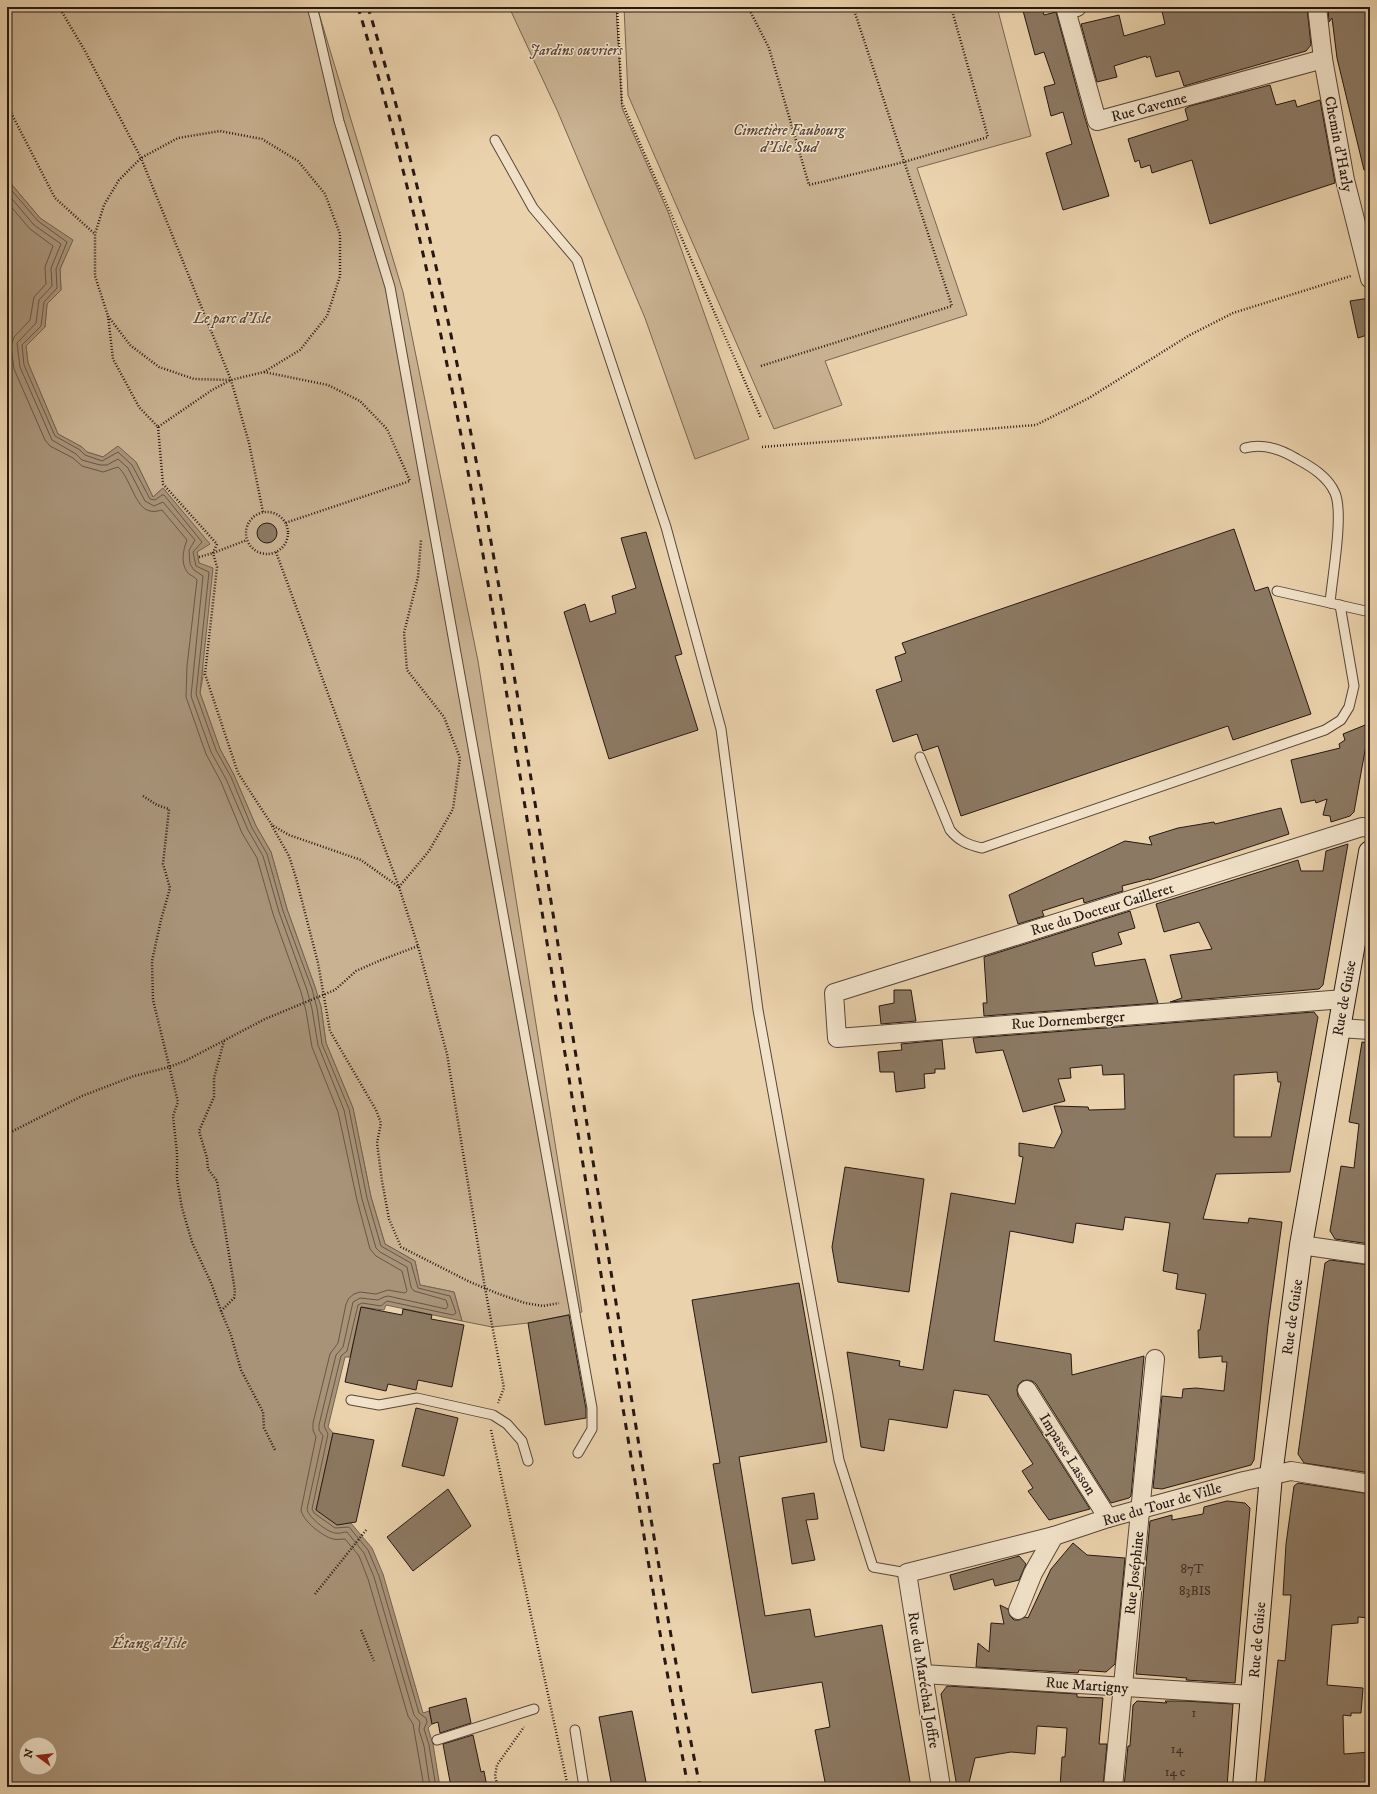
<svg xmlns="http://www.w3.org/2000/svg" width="1377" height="1794" font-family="'IM FELL DW Pica',serif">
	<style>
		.green { fill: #c9b292; stroke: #786552 }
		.water { fill: #a89378; stroke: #746250; fill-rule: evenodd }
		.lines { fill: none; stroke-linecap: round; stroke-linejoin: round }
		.shore { stroke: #685646; stroke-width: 1 }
		.building { fill: #8c7963; stroke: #271813; fill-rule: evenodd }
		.lane-casing { stroke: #584639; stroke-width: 11 }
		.street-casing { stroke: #584639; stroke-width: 20 }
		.secondary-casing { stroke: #271813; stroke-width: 24 }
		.path { stroke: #271813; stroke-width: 2.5; stroke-dasharray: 1 2; stroke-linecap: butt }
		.lane { stroke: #f1e2c9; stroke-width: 9 }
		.street { stroke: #f1e2c9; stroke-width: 18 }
		.secondary { stroke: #f1e2c9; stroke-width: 22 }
		.rail { stroke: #271813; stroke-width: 3; stroke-dasharray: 7 7; stroke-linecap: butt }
		.labels { text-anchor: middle; stroke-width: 3; stroke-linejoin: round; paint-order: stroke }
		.number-label { font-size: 13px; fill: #403027 }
		.park-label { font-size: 15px; font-style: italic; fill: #584639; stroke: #f1e2c9 }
		.street-label { font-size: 15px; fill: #271813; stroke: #f1e2c9 }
		.water-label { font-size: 16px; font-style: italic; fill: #5b493b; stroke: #f1e2c9 }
	</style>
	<rect width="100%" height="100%" fill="#ead2ac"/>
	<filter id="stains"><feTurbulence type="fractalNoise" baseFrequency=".005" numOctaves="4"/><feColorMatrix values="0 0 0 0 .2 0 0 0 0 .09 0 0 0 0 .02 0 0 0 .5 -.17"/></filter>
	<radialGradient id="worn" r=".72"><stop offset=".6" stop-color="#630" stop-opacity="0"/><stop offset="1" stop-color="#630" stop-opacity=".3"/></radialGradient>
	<!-- green -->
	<g class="green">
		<path d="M7 7H317L403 292 478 661 582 1312 528 1323 492 1327 462 1321 454 1292 420 1285 415 1261 385 1244 371 1197 353 1108 326 1043 321 1007 315 987 287 909 271 852 256 826 234 775 220 749 200 693 203 676 199 563 197 551 209 544 163 488 153 497 136 462 117 447 103 457 87 452 82 447 58 434 28 363 26 346 45 327 47 304 61 290 60 269 72 241 40 218 7 179Z"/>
		<path d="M509 7H616L622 108 668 212 749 439 695 459 645 318 557 110Z"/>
		<path d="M624 7H997L1031 136 917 168 967 315 825 361 842 405 774 429 628 95Z"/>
	</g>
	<!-- water -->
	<path class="water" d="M7 179 40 218 73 240 60 269 61 290 47 304 45 327 26 346 28 363 58 434 82 447 87 452 103 457 118 446 136 462 153 497 163 488 210 544 197 552 199 563 213 568 200 693 220 749 234 775 256 826 271 852 287 909 315 987 321 1007 326 1043 353 1108 371 1197 385 1244 415 1261 420 1285 454 1292 462 1321 386 1305 384 1310 361 1307 350 1357H345L328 1427 333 1433 316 1510 350 1522 372 1548 383 1574 423 1713 429 1711 432 1724 428 1728 433 1744 440 1787H7ZM26 1744H50V1768H26Z"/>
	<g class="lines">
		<!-- shore -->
		<g class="shore">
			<path d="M7 185 38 221 67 242 56 269 57 288 44 302 41 326 22 345 24 365 55 436 80 450 85 455 102 461 118 452 132 465 150 499 155 500 162 495H164L202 542 193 552 196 566 209 572 196 694 216 750 231 777 252 828 267 854 283 911 312 989 317 1008 322 1044 349 1109 367 1198 381 1246 411 1263 418 1288 450 1296 456 1313 453 1315 387 1301 381 1306 362 1303 358 1305 347 1351 341 1356 324 1426 328 1434 312 1509 314 1513 335 1528 349 1527 368 1550 379 1576 419 1713 426 1718 427 1722 424 1729 429 1745 436 1787"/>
			<path d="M7 193 34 225 61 244 51 268 52 286 39 300 36 323 17 343 20 367 52 440 76 454 82 460 100 465H107L118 459 128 468 145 501 154 506 163 502 195 540 189 550 190 564 194 570 203 576 191 696 211 752 226 779 248 830 263 856 279 912 307 990 312 1009 318 1045 344 1110 362 1199 376 1248 380 1252 407 1267 411 1287 414 1291 446 1300 448 1306 446 1309 388 1296 384 1297 378 1300 360 1298 353 1302 343 1347 336 1355 319 1425V1430L323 1436 307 1509C308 1517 327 1532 335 1533 339 1534 344 1532 347 1532L364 1553 374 1577 414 1715 420 1722 419 1730 424 1746 430 1787"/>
			<path d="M7 202 30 229 53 246 45 267 46 284 34 297 30 320 14 337 11 346 14 369 45 440 50 446 73 458 82 466 103 472 118 467C130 477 135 508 150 511 154 512 158 511 162 510L187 540C183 550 180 565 189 574 192 576 195 577 197 580L187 666 186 697 206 754 221 782 242 833 257 858 273 914 301 992 306 1011 312 1047 338 1112 357 1200 370 1249 376 1256 402 1271 407 1291 405 1293 388 1290 376 1294 360 1292 354 1294 349 1298 346 1304 338 1343 330 1354 313 1423V1430L316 1437 301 1510C303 1521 322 1536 333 1539 337 1540 341 1539 345 1539L359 1556 368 1579 408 1716 413 1724 424 1787"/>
		</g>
	</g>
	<!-- building -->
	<g class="building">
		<path d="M1022 7H1042L1044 15 1056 12 1084 115 1109 196 1063 210 1046 153 1072 144 1063 112 1051 116 1044 87 1055 84 1044 52 1035 55Z"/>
		<path d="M1161 7H1272L1273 11 1307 8 1311 45 1306 51 1184 86 1179 71 1156 77 1150 56 1147 58 1146 56 1114 66 1117 77 1097 82 1081 24 1119 15 1124 36 1165 24Z"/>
		<path d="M1328 7H1365L1367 19 1370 18V170H1364L1337 58 1332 18 1329 22Z"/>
		<path d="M1270 85 1276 105 1295 100 1297 107 1320 100 1335 183 1210 224 1192 160 1152 173 1150 165 1141 168 1139 160 1135 162 1128 139 1188 120 1185 109 1190 106Z"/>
		<path d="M1370 298V334L1358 338 1350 301Z"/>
		<circle cx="267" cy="533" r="10"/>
		<path d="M1234 529 1255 591 1268 587 1311 714 1233 740 1228 726 961 816 938 746 923 751 917 734 893 742 876 690 902 681 895 657 906 653 902 643Z"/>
		<path d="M646 532 682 654 675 656 698 730 609 759 564 612 585 604 590 622 616 613 612 596 636 588 621 538Z"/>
		<path d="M1370 723 1354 812 1350 816 1331 822 1330 816 1323 815 1327 799 1316 803 1315 800 1301 803 1291 760 1340 748 1339 744 1345 740 1343 734Z"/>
		<path d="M1281 808 1289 834 1149 880V879L1122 886 1123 891 1084 903 1083 898 1042 911 1044 916 1018 924 1009 895 1125 841 1152 845 1149 837 1178 828 1214 822 1215 824Z"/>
		<path d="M1348 844 1323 985 1319 989 1170 1002 1182 998 1170 955 1212 949 1199 922 1164 932 1156 904 1298 860 1301 871H1323L1326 851Z"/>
		<path d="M1130 911 1135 928 1118 933 1122 944 1092 953 1095 966 1145 959 1158 1003 984 1016 983 1003H987L984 957Z"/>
		<path d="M894 990H911L916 1021 881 1024 879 1006 894 1003Z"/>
		<path d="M1314 1012 1318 1017 1290 1172 1216 1174 1203 1219 1248 1223 1249 1218 1282 1222 1268 1325 1254 1460 1251 1465 1162 1489 1153 1488 1162 1396 1182 1398 1183 1389 1196 1388 1224 1391 1227 1362H1222V1356L1199 1358 1198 1330H1200L1206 1294 1176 1289 1178 1274 1163 1271 1170 1223 1125 1217 1123 1230 1076 1223 1073 1243 1010 1231 994 1341 1071 1354 1072 1375 1144 1356 1131 1496 1129 1498 1111 1503 1036 1384 1032 1381 1027 1380 1022 1381 1018 1385 1017 1390 1018 1396 1090 1509 1049 1520 1028 1491 1033 1488 1022 1471 1033 1464 988 1395 954 1390 947 1428 889 1419 884 1451 861 1447 847 1352 900 1361 899 1366 923 1370 951 1193 1015 1204 1023 1157 1019 1156V1143L1054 1148 1062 1132 1054 1106 1088 1107 1089 1110 1125 1109 1124 1074 1103 1075 1102 1065 1070 1068 1071 1078 1058 1079 1065 1101 1023 1112 1003 1050 976 1053 973 1038ZM1277 1072 1278 1082H1281L1271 1137H1234V1075Z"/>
		<path d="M942 1040 945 1069H935V1073L924 1074 925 1088 896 1092 894 1072H880L878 1052 902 1050 901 1044Z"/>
		<path d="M1362 1042 1370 1043V1084L1367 1103 1370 1104V1244L1335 1239 1330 1231 1341 1166 1354 1168 1359 1124 1349 1122Z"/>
		<path d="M845 1167 924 1179 909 1292 838 1282 832 1247Z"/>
		<path d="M1330 1260 1370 1265V1473L1304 1463 1298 1454 1325 1263Z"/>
		<path d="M799 1283 827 1442 739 1457 765 1616 810 1609 815 1637 882 1625 911 1787H826L815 1730 830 1727 822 1682 752 1693 713 1464 720 1463 692 1300Z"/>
		<path d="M361 1307 402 1315 403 1309 432 1315 431 1319 464 1325 452 1387 418 1380 416 1390 388 1384 386 1391 345 1382Z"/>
		<path d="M569 1315 586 1409V1418L545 1425 528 1323Z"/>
		<path d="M416 1408 458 1418 444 1476 402 1466Z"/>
		<path d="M333 1433 374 1440 356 1522 337 1525 316 1510Z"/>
		<path d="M1298 1483 1370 1494V1618L1358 1617V1623L1332 1625 1327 1685 1363 1688 1361 1713H1351V1716L1343 1715 1344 1754 1370 1752V1787H1264L1278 1660 1285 1661 1291 1595H1283L1286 1544 1294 1486Z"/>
		<path d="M448 1489 471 1526 413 1571 387 1537Z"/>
		<path d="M814 1493 818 1519 806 1520 815 1560 792 1564 782 1498Z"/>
		<path d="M1227 1501 1245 1503 1250 1508 1235 1683 1186 1680 1187 1678 1136 1674 1150 1521 1172 1515V1520L1203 1514 1204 1507Z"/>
		<path d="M1073 1543 1087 1555 1125 1558 1115 1664 1106 1672 1079 1670 1078 1673 976 1667 978 1643 989 1652 991 1623 1004 1624 1000 1605 1008 1609 1010 1616 1014 1620H1019L1025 1617 1028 1618 1051 1569Z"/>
		<path d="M1019 1556 1026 1564 1019 1580 995 1586 993 1579 954 1590 950 1575Z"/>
		<path d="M947 1686 1077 1694V1697L1103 1698 1099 1744H1107L1103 1787H1060L1062 1757H1065L1067 1728 1037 1726 1035 1754 1011 1752 975 1758 968 1787H957L941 1694Z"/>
		<path d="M466 1698 471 1723 440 1733 438 1722 432 1724 429 1708Z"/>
		<path d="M1137 1701 1167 1703 1165 1701H1185L1233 1704 1227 1787H1124L1128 1746H1130L1133 1705Z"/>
		<path d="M632 1711 647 1787H612L599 1717Z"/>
		<path d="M473 1735 481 1772 484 1771 487 1787H451L443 1744Z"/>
	</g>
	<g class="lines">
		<defs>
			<g id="lane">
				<path d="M312 7 315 18 339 121 390 287 592 1408V1429L578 1453"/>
				<path d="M495 140 533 208 577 260 666 527 721 729 758 1010 828 1395 839 1460 873 1567 907 1573"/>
				<path d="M1245 448C1264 443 1281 449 1297 459 1312 467 1328 477 1335 493 1344 514 1332 578 1330 603"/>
				<path d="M1277 591 1370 612"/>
				<path d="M920 757 950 830C959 841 968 845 982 848L1325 730 1341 720 1349 707 1354 686 1340 605"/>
				<path d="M351 1400 379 1405 417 1398 493 1415 507 1424 522 1441 528 1461"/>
				<path d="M575 1730 584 1787"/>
				<path d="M437 1740 534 1709"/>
			</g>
			<g id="street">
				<path d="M1077 7 1066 10 1097 121 1323 59"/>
				<path d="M1317 7 1323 59 1345 180 1370 279"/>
				<path d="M1344 999 837 1038 834 993 1362 827 1370 828"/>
				<path d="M1339 1028 1370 1030"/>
				<path d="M1301 1245 1370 1255"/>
				<path d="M1027 1390 1108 1518"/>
				<path d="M1018 1610 1033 1573 1054 1536"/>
				<path d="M923 1674 1251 1695"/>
				<path d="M941 1787 907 1573 1054 1536 1108 1518 1244 1481 1291 1471 1370 1484"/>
				<path d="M1113 1787 1155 1359"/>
			</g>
			<path id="secondary" d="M1244 1787 1271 1475 1301 1245 1370 852"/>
		</defs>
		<!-- lane casing -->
		<use href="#lane" class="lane-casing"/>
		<!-- street casing -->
		<use href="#street" class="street-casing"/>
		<!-- secondary casing -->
		<use href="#secondary" class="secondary-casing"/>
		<!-- path -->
		<g class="path">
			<path d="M59 7 85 51 141 158 231 380 249 443 263 512"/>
			<path d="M617 7 622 103 761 418"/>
			<path d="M748 7 769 48 809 185 904 162 988 137 951 7"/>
			<path d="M7 105 55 198 95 234"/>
			<path d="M108 316 113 359 139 407 158 427 212 390 231 380 264 372 300 350 327 316 340 276V234L325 194 298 161 262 139 220 131 178 138 141 158 119 180 104 205 95 234V276L108 316 130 345 159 367 194 379 231 380"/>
			<path d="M761 366 952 306 853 7"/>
			<path d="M264 372 328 385 360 401 387 429 410 481 285 523"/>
			<path d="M158 427 163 484 217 544 213 553 217 567 205 674 238 773 272 825 289 835 361 860 399 887 429 851 453 809 460 758 444 717 407 670 404 633 418 577 421 540"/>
			<path d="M762 447 1036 425 1089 398 1188 336 1233 313 1351 276"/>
			<circle cx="267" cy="533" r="21"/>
			<path d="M276 552 399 887 418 946 447 1054 485 1288 504 1388 498 1403"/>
			<path d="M199 557 213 553 247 540"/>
			<path d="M143 796 157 805 169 809 163 864 170 888 161 920 152 961 153 1000 178 1102 173 1116 177 1153V1179L182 1208 192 1242 212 1285 221 1311 231 1335 241 1370 263 1412 264 1428 275 1450"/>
			<path d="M272 826 289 856 296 878 318 963 330 1031 376 1110 381 1123 377 1143 382 1181 389 1219 401 1247 470 1282 499 1294 525 1303 543 1306 559 1303"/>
			<path d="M7 1134 82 1096 134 1076 169 1067 185 1061 265 1019 335 990 356 971 381 960 418 946"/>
			<path d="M221 1311 234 1298 235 1291 217 1181 208 1169 207 1158 199 1131 214 1097V1078L224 1041"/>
			<path d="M491 1430 568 1787"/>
			<path d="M315 1594 367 1529"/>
			<path d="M361 1630 374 1661"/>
			<path d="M498 1787 495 1776 497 1765 524 1727"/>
		</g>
		<!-- lane -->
		<use href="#lane" class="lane"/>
		<!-- street -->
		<use href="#street" class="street"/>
		<!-- secondary -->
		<use href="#secondary" class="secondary"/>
		<!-- rail -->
		<g class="rail">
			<path d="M358 7C442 284 487 571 533 856 575 1117 618 1378 661 1639L688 1787"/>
			<path d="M368 7C442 251 486 503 527 754 558 943 588 1132 619 1321 644 1476 668 1632 700 1787"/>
		</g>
	</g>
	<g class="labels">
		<!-- number labels -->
		<g class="number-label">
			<text x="1192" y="1573">87T</text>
			<text x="1195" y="1595">83BIS</text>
			<text x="1194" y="1717">1</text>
			<text x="1177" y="1753">14</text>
			<text x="1175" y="1776">14 c</text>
		</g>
		<!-- park labels -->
		<g class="park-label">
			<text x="576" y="55">Jardins ouvriers</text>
			<text x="789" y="135">Cimetière Faubourg<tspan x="789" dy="17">d'Isle Sud</tspan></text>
			<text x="232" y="323">Le parc d'Isle</text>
		</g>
		<!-- street labels -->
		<g class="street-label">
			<text transform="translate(1149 107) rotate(-15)" y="5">Rue Cavenne</text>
			<text transform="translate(1339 144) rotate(79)" y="5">Chemin d'Harly</text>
			<text transform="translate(1102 909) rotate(-17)" y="5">Rue du Docteur Cailleret</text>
			<text transform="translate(1344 998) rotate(-80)" y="5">Rue de Guise</text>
			<text transform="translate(1068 1020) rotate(-4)" y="5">Rue Dornemberger</text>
			<text transform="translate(1292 1317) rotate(-82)" y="5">Rue de Guise</text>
			<text transform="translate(1068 1454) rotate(58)" y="5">Impasse Lasson</text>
			<text transform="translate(1162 1504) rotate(-16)" y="5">Rue du Tour de Ville</text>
			<text transform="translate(1134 1573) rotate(-84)" y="5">Rue Joséphine</text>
			<text transform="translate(1257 1640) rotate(-85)" y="5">Rue de Guise</text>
			<text transform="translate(924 1680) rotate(81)" y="5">Rue du Maréchal Joffre</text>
			<text transform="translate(1087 1685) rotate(4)" y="5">Rue Martigny</text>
		</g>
		<!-- water labels -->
		<g class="water-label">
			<text x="149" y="1648">Étang d'Isle</text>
		</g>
	</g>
	<!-- margin -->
	<rect width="1377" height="1794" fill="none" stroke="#ead2ac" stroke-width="24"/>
	<rect x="8" y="8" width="1361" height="1778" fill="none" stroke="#271813" stroke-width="2"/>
	<rect x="12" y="12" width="1353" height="1770" fill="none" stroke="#271813"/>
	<!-- north arrow -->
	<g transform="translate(38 1756) rotate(285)"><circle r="19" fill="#f1e2c9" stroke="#a09180"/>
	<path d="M0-3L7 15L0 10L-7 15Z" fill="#8f2418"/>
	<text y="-6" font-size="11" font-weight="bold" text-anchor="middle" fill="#271813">N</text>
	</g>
	<rect width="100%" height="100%" filter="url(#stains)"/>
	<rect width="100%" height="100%" fill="url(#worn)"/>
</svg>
